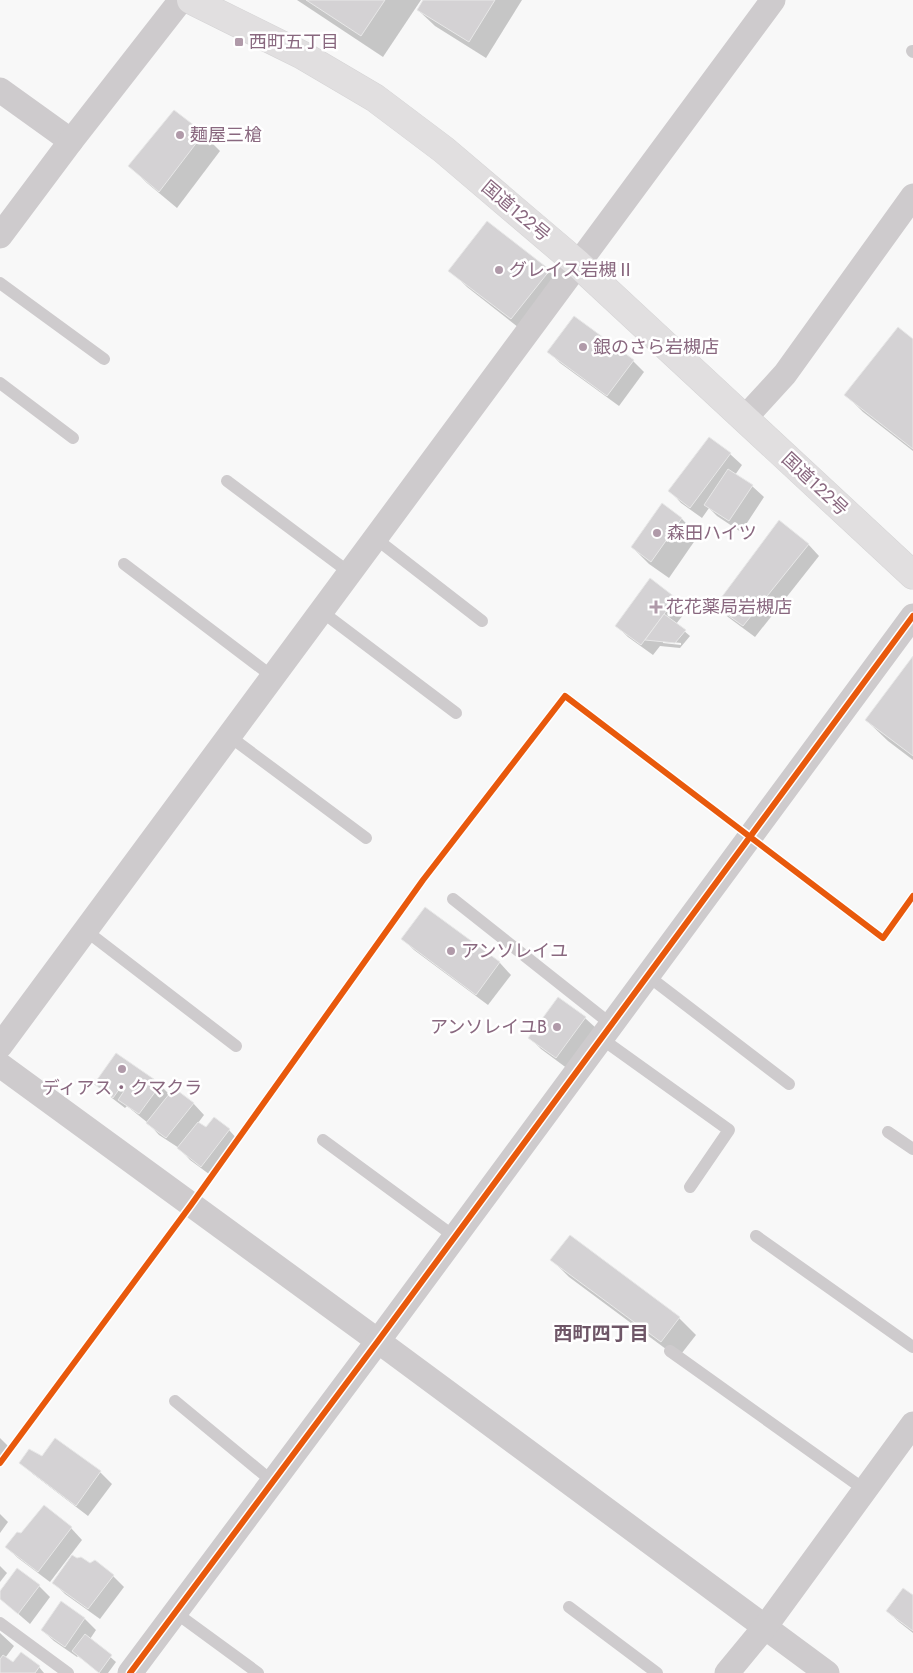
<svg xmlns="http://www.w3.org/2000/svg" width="913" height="1673" font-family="Jost,'Noto Sans JP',sans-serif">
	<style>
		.shadow { fill: #0003; fill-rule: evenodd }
		.building { fill: #d4d2d4; stroke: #e8e8e8 }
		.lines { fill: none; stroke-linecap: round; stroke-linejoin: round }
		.highway-casing { stroke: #d5d4d5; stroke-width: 29 }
		.lane { stroke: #cecbcd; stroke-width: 12 }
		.street { stroke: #cecbcd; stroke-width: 25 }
		.highway { stroke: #e1dfe0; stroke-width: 28 }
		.cycleway-casing { stroke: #fff; stroke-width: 9 }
		.cycleway { stroke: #e8590c; stroke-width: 6 }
		.poi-dot { fill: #b09aa9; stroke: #fff; stroke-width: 2 }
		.labels { text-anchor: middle; stroke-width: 5; stroke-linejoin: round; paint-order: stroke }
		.poi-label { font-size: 18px; fill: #89687f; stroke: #fff; text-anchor: start }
		.street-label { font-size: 18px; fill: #89687f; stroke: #fff }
		.neighbourhood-label { font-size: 19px; font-weight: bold; fill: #6e5667; stroke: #fff }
	</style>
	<rect width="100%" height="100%" fill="#f8f8f8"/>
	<!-- shadow -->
	<g class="shadow">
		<path d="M297 0H421L383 57Z"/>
		<path d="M424 0H522L486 58 435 26 418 10Z"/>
		<path d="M203 134 220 151 177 208 147 183 130 166Z"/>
		<path d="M450 270 549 271 566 288 528 335 467 287Z"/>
		<path d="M913 341V451L863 412 846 395Z"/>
		<path d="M549 352 633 361 644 372 619 406 560 363Z"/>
		<path d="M709 439 730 454 742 465 735 475 752 486 764 497 741 532 717 516 709 508 702 518 681 503 670 491Z"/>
		<path d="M662 505 682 519 698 536 669 578 649 564 632 547Z"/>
		<path d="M808 544 819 556 755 637 728 617 717 605Z"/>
		<path d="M650 580 675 599 687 610 676 624 690 636 680 648 660 646 653 655 628 637 617 626ZM663 641 681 643V645L663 643Z"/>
		<path d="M913 658V760L888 741 866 720Z"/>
		<path d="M426 909 500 963 511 975 488 1005 414 950 403 939Z"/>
		<path d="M585 1018 597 1029 568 1069 541 1049 530 1038Z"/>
		<path d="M96 1084 160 1085 170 1095 193 1103 204 1115 198 1123 206 1129 229 1130 240 1142 213 1177 190 1160 179 1148 159 1135 148 1123 127 1106 125 1108 108 1095Z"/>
		<path d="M552 1260 679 1318 696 1335 678 1358 569 1277Z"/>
		<path d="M0 1438 12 1450 0 1465Z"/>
		<path d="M55 1440 101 1473 112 1484 88 1516 33 1474 21 1463 43 1458Z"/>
		<path d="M0 1514 8 1522 0 1533Z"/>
		<path d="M71 1528 82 1540 50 1582 18 1558 6 1547Z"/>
		<path d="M90 1564 113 1576 124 1587 100 1619 65 1594 54 1583Z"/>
		<path d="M0 1566 7 1573 0 1582Z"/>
		<path d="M39 1586 50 1597 30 1624 0 1598V1593Z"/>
		<path d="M913 1596V1633L899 1622 887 1611Z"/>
		<path d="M61 1603 85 1619 96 1630 90 1639 116 1662 108 1673H100L78 1656 77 1657 54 1641 42 1630Z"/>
		<path d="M0 1633 14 1646 5 1658 14 1664 39 1667 44 1673H0Z"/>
	</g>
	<!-- building -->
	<g class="building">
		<path d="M306 0H385L361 36Z"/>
		<path d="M423 0H495L469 42 417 10Z"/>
		<path d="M174 110 204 133 159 192 128 166Z"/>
		<path d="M487 221 550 270 511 319 448 271Z"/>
		<path d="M574 316 634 360 607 396 547 352Z"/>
		<path d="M898 327 913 339V449L844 395Z"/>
		<path d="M709 437 731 453 690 508 668 491Z"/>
		<path d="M728 469 753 485 729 521 704 505Z"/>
		<path d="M662 503 682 518 651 562 631 547Z"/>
		<path d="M779 520 809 544 743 626 715 606Z"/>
		<path d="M650 578 676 598 641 645 615 626Z"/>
		<path d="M664 614 686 630 675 643 645 640Z"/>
		<path d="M913 656V756L865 720Z"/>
		<path d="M425 907 500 962 476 995 401 939Z"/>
		<path d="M558 997 586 1017 556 1058 528 1038Z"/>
		<path d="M116 1053 161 1084 139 1114 118 1100 124 1091 120 1088 113 1098 94 1084Z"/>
		<path d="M174 1088 194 1103 166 1138 146 1123Z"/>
		<path d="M214 1117 230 1129 201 1167 177 1148 198 1122 206 1127Z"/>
		<path d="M570 1235 680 1317 661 1342 550 1260Z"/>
		<path d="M55 1438 101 1471 76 1506 19 1463 29 1449 42 1456Z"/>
		<path d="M44 1505 72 1527 38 1572 5 1547 17 1532 21 1533Z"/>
		<path d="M72 1555 77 1558 81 1557 90 1563 95 1560 114 1575 88 1609 52 1583Z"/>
		<path d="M17 1568 40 1585 18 1614 0 1599V1591Z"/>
		<path d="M903 1588 913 1595V1631L886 1611Z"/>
		<path d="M61 1601 85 1618 65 1647 41 1630Z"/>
		<path d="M85 1634 112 1655 99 1673 72 1651Z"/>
		<path d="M21 1652 40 1666 35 1673H0V1659L3 1655 13 1662Z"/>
	</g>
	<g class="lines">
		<defs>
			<path id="highway" d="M191 0 302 55 375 98 444 150 578 264 913 575"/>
		</defs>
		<!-- highway casing -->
		<use href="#highway" class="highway-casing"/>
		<!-- lane -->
		<g class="lane">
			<path d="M912 51 913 52"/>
			<path d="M0 283 104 359"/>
			<path d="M0 383 73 438"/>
			<path d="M227 481 350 573"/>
			<path d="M375 538 482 621"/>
			<path d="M124 564 273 677"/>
			<path d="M321 611 456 713"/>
			<path d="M229 736 366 838"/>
			<path d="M453 899 612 1025"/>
			<path d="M85 930 236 1046"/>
			<path d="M648 976 789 1084"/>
			<path d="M602 1039 729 1130 690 1187"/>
			<path d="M888 1132 913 1149"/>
			<path d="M323 1140 455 1237"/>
			<path d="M756 1236 913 1347"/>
			<path d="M670 1351 865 1490"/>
			<path d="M175 1401 273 1482"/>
			<path d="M569 1607 657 1673"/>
			<path d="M176 1613 258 1673"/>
			<path d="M0 1623 68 1673"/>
		</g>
		<!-- street -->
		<g class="street">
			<path d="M0 90 71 141"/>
			<path d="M0 236 71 141 181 0"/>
			<path d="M742 415 753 409 785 374 913 196"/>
			<path d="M0 1046 773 0"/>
			<path d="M0 1065 378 1341 827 1673"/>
			<path d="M130 1673 378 1341 913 616"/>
			<path d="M727 1673 765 1627 913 1424"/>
		</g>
		<!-- highway -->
		<use href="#highway" class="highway"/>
		<defs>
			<g id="cycleway">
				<path d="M0 1463 191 1205 423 880 565 696 883 938 913 896"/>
				<path d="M130 1673 378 1341 913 616"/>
			</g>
		</defs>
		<!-- cycleway casing -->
		<use href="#cycleway" class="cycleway-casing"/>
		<!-- cycleway -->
		<use href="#cycleway" class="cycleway"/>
	</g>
	<!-- markers -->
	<g class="poi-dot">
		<rect x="234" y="37" width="10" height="10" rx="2.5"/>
		<circle cx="180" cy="135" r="5"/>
		<circle cx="499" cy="270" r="5"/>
		<circle cx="583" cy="347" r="5"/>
		<circle cx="657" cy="533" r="5"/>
		<path d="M653.5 599.5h5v5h5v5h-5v5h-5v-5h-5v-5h5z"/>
		<circle cx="451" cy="951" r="5"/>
		<circle cx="557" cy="1027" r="5"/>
		<circle cx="122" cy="1069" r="5"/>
	</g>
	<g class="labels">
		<!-- poi labels -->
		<g class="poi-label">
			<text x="249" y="48">西町五丁目</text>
			<text x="190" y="141">麺屋三槍</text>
			<text x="509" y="276">グレイス岩槻Ⅱ</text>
			<text x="593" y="353">銀のさら岩槻店</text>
			<text x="667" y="539">森田ハイツ</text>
			<text x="666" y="613">花花薬局岩槻店</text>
			<text x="461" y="957">アンソレイユ</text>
			<text x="547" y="1033" text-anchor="end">アンソレイユB</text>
			<text x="122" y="1094" text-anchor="middle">ディアス・クマクラ</text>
		</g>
		<!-- street labels -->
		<g class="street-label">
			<text transform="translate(516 211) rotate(40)" y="6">国道122号</text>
			<text transform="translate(815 484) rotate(43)" y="6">国道122号</text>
		</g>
		<!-- neighbourhood labels -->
		<g class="neighbourhood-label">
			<text x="601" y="1340">西町四丁目</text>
		</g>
	</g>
</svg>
